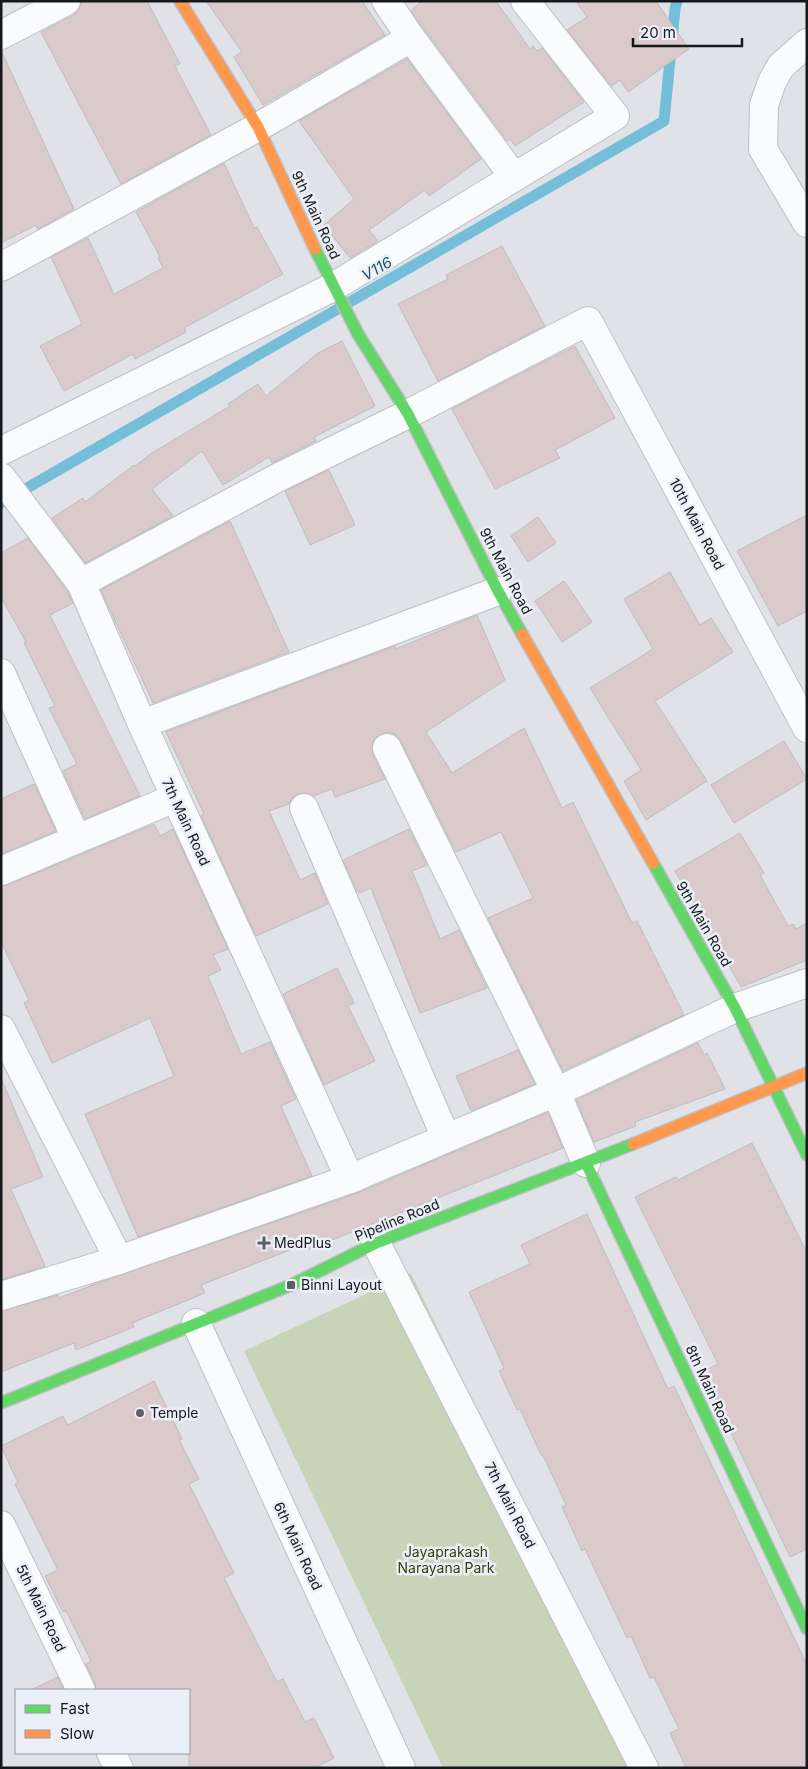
<svg xmlns="http://www.w3.org/2000/svg" width="808" height="1769" font-family="Inter,sans-serif">
	<style>
		.green { fill: #c7d4b8 }
		.lines { fill: none; stroke-linecap: round; stroke-linejoin: round }
		.stream { stroke: #75bed9; stroke-width: 11 }
		.building { fill: #dacacb; stroke: #bdbcbe }
		.street-casing { stroke: #bdbfc4; stroke-width: 30 }
		.fast-casing { stroke: #bdbfc4; stroke-width: 14 }
		.slow-casing { stroke: #bdbfc4; stroke-width: 14 }
		.street { stroke: #fafbfc; stroke-width: 28 }
		.fast { stroke: #63d668; stroke-width: 11 }
		.slow { stroke: #ff974d; stroke-width: 11 }
		.poi-dot { fill: #5d5f63; stroke: #ebeff8; stroke-width: 2 }
		.labels { text-anchor: middle; stroke-width: 5; stroke-linejoin: round; paint-order: stroke }
		.street-label { font-size: 14px; fill: #17181b; stroke: #ebeff8 }
		.poi-label { font-size: 14px; fill: #17181b; stroke: #ebeff8; text-anchor: start }
		.park-label { font-size: 14px; fill: #314309; stroke: #ebeff8 }
		.water-label { font-size: 15px; font-style: italic; fill: #285464; stroke: #ebeff8 }
	</style>
	<rect width="100%" height="100%" fill="#e0e2e8"/>
	<!-- green -->
	<path class="green" d="M411 1273 648 1768H443L244 1351Z"/>
	<g class="lines">
		<!-- stream -->
		<path class="stream" d="M1 503 664 121 675 9 677 1"/>
	</g>
	<!-- building -->
	<g class="building">
		<path d="M82 1H147L180 64 175 66 211 135 121 184 41 32 74 15 79 9Z"/>
		<path d="M206 1H362L385 35 263 105 234 57 242 52Z"/>
		<path d="M421 1H496L530 49 533 46 537 51 542 48 584 102 515 146 510 139 507 141 411 11Z"/>
		<path d="M576 1H656L689 49 628 92 620 80 611 86 567 30 587 17Z"/>
		<path d="M1 50 74 209 38 229 36 225 1 243Z"/>
		<path d="M407 59 481 159 429 196 425 190 369 230 378 241 350 258 324 225 354 199 299 121Z"/>
		<path d="M224 163 254 228 257 227 283 274 184 328 186 332 135 359 133 354 64 391 40 346 82 324 51 257 88 238 114 294 163 268 158 258 160 257 136 212Z"/>
		<path d="M502 246 545 326 438 381 398 304 448 279 446 275Z"/>
		<path d="M342 341 375 406 314 437 316 441 272 463 269 457 223 485 202 451 152 489 173 516 85 563 52 518 83 498 85 502 134 465 135 466 149 455 230 406 228 404 258 384 266 396 318 353Z"/>
		<path d="M575 346 615 418 555 450 560 458 495 489 452 409Z"/>
		<path d="M329 470 355 525 310 545 285 491Z"/>
		<path d="M807 515V611L778 626 737 551Z"/>
		<path d="M538 517 556 543 528 562 511 536Z"/>
		<path d="M230 521 289 652 153 703 101 590Z"/>
		<path d="M28 538 67 591 73 603 50 615 140 796 85 819 63 771 77 764 49 708 55 706 24 643 26 642 1 597V553Z"/>
		<path d="M670 572 700 625 711 618 733 652 655 701 707 781 646 820 624 781 641 770 590 688 653 649 624 599Z"/>
		<path d="M564 581 592 622 562 642 535 601Z"/>
		<path d="M477 615 505 680 426 732 452 773 524 728 562 808 573 802 632 923 637 921 684 1015 563 1071 488 918 533 898 501 832 456 852 401 741 396 735 389 732 381 734 374 739 372 746 373 755 385 779 335 797 332 789 313 796 306 793 298 794 292 798 289 804 269 811 300 880 315 873 328 904 256 936 201 816 204 814 166 732 395 646 396 649Z"/>
		<path d="M784 741 807 779 734 823 711 785Z"/>
		<path d="M34 784 56 831 1 854V799Z"/>
		<path d="M154 824 160 836 173 829 228 949 213 955 221 970 208 976 241 1054 270 1042 296 1099 281 1106 312 1176 138 1237 85 1114 174 1076 150 1018 52 1063 24 1003 29 1000 1 942V886L7 885Z"/>
		<path d="M409 829 427 865 412 871 440 939 459 930 487 988 420 1013 371 888 359 893 358 891H357L343 860Z"/>
		<path d="M740 833 764 873 760 875 788 926 793 924 796 929 807 923V960L741 987 675 871Z"/>
		<path d="M337 968 354 1003 348 1006 375 1061 324 1085 283 994Z"/>
		<path d="M698 1043 704 1055 707 1053 725 1089 635 1122 636 1126 594 1142 576 1100Z"/>
		<path d="M518 1050 535 1084 471 1111 456 1076Z"/>
		<path d="M1 1078 43 1177 11 1189 45 1266 1 1280Z"/>
		<path d="M548 1112 563 1148 307 1250 305 1244 201 1285 205 1293 132 1323 134 1327 76 1350 74 1343 1 1372V1311L58 1295 59 1298 103 1281 355 1194Z"/>
		<path d="M752 1143 807 1253V1549L790 1557 702 1372 718 1364 635 1197 676 1177 678 1180Z"/>
		<path d="M587 1214 668 1389 674 1386 807 1665V1768H686L670 1733 679 1729 654 1677 650 1678 631 1636 627 1638 585 1549 582 1551 562 1507 566 1505 543 1455H541L520 1409 517 1410 499 1371 504 1368 469 1292 530 1264 521 1245Z"/>
		<path d="M154 1381 182 1439 179 1440 199 1479 189 1484 234 1573 224 1578 277 1682 283 1679 305 1722 314 1718 334 1758 314 1768H189V1690H96L95 1683 86 1664 91 1661 66 1611 63 1612 45 1576 58 1570 15 1484 18 1483 1 1446 63 1416 68 1425Z"/>
		<path d="M58 1677 64 1690H31Z"/>
	</g>
	<g class="lines">
		<defs>
			<g id="street">
				<path d="M386 1 411 38"/>
				<path d="M1 35 66 1"/>
				<path d="M807 43 781 66 772 82 764 105 763 149 807 223"/>
				<path d="M1 267 258 127 411 38 514 177"/>
				<path d="M1 451 333 287 615 116 525 1"/>
				<path d="M1 477 81 583 142 724 350 1179"/>
				<path d="M81 583 279 477 408 414 588 321 807 728"/>
				<path d="M1 673 76 838"/>
				<path d="M142 724 498 591"/>
				<path d="M387 748 556 1092 586 1163"/>
				<path d="M304 808 446 1138"/>
				<path d="M1 871 175 798"/>
				<path d="M1 1029 119 1260"/>
				<path d="M376 1243 644 1768"/>
				<path d="M1 1296 119 1260 350 1179 556 1092 735 1008 807 983"/>
				<path d="M196 1323 401 1768"/>
				<path d="M1 1525 81 1690"/>
				<path d="M111 1753 119 1768"/>
			</g>
			<g id="fast">
				<path d="M315 249 358 334 408 414 498 591 522 634"/>
				<path d="M653 863 735 1008 807 1155"/>
				<path d="M586 1163 807 1629"/>
				<path d="M1 1403 291 1285 376 1243 633 1144"/>
			</g>
			<g id="slow">
				<path d="M180 1 258 127 315 249"/>
				<path d="M522 634 653 863"/>
				<path d="M633 1144 807 1073"/>
			</g>
		</defs>
		<!-- street casing -->
		<use href="#street" class="street-casing"/>
		<!-- fast casing -->
		<use href="#fast" class="fast-casing"/>
		<!-- slow casing -->
		<use href="#slow" class="slow-casing"/>
		<!-- street -->
		<use href="#street" class="street"/>
		<!-- fast -->
		<use href="#fast" class="fast"/>
		<!-- slow -->
		<use href="#slow" class="slow"/>
	</g>
	<!-- markers -->
	<g class="poi-dot">
		<path d="M261.5 1235.5h5v5h5v5h-5v5h-5v-5h-5v-5h5z"/>
		<rect x="286" y="1280" width="10" height="10" rx="2.5"/>
		<circle cx="140" cy="1413" r="5"/>
	</g>
	<g class="labels">
		<!-- street labels -->
		<g class="street-label">
			<text transform="translate(316 215) rotate(65)" y="5">9th Main Road</text>
			<text transform="translate(697 524) rotate(62)" y="5">10th Main Road</text>
			<text transform="translate(506 571) rotate(62)" y="5">9th Main Road</text>
			<text transform="translate(186 822) rotate(65)" y="5">7th Main Road</text>
			<text transform="translate(704 924) rotate(60)" y="5">9th Main Road</text>
			<text transform="translate(397 1220) rotate(-22)" y="5">Pipeline Road</text>
			<text transform="translate(710 1389) rotate(65)" y="5">8th Main Road</text>
			<text transform="translate(510 1505) rotate(63)" y="5">7th Main Road</text>
			<text transform="translate(298 1546) rotate(65)" y="5">6th Main Road</text>
			<text transform="translate(41 1608) rotate(64)" y="5">5th Main Road</text>
		</g>
		<!-- poi labels -->
		<g class="poi-label">
			<text x="274" y="1248">MedPlus</text>
			<text x="301" y="1290">Binni Layout</text>
			<text x="150" y="1418">Temple</text>
		</g>
		<!-- park labels -->
		<g class="park-label">
			<text x="446" y="1557">Jayaprakash<tspan x="446" dy="16">Narayana Park</tspan></text>
		</g>
		<!-- water labels -->
		<g class="water-label">
			<text transform="translate(377 269) rotate(-30)" y="5">V116</text>
		</g>
	</g>
	<!-- border -->
	<rect width="808" height="1769" fill="none" stroke="#17181b" stroke-width="5"/>
	<!-- legend -->
	<rect x="15" y="1689" width="175" height="65" fill="#ebeff8" stroke="#9699a0"/>
	<rect x="25" y="1705" width="25" height="8" fill="#63d668" stroke="#9699a0"/>
	<text x="60" y="1714" font-size="15" fill="#17181b">Fast</text>
	<rect x="25" y="1730" width="25" height="8" fill="#ff974d" stroke="#9699a0"/>
	<text x="60" y="1739" font-size="15" fill="#17181b">Slow</text>
	<!-- scale -->
	<path d="M633 38v8h109v-8" fill="none" stroke="#17181b" stroke-width="2.5"/>
	<text x="640" y="38" font-size="15" fill="#17181b" stroke="#ebeff8" stroke-width="4" paint-order="stroke">20 m</text>
</svg>
